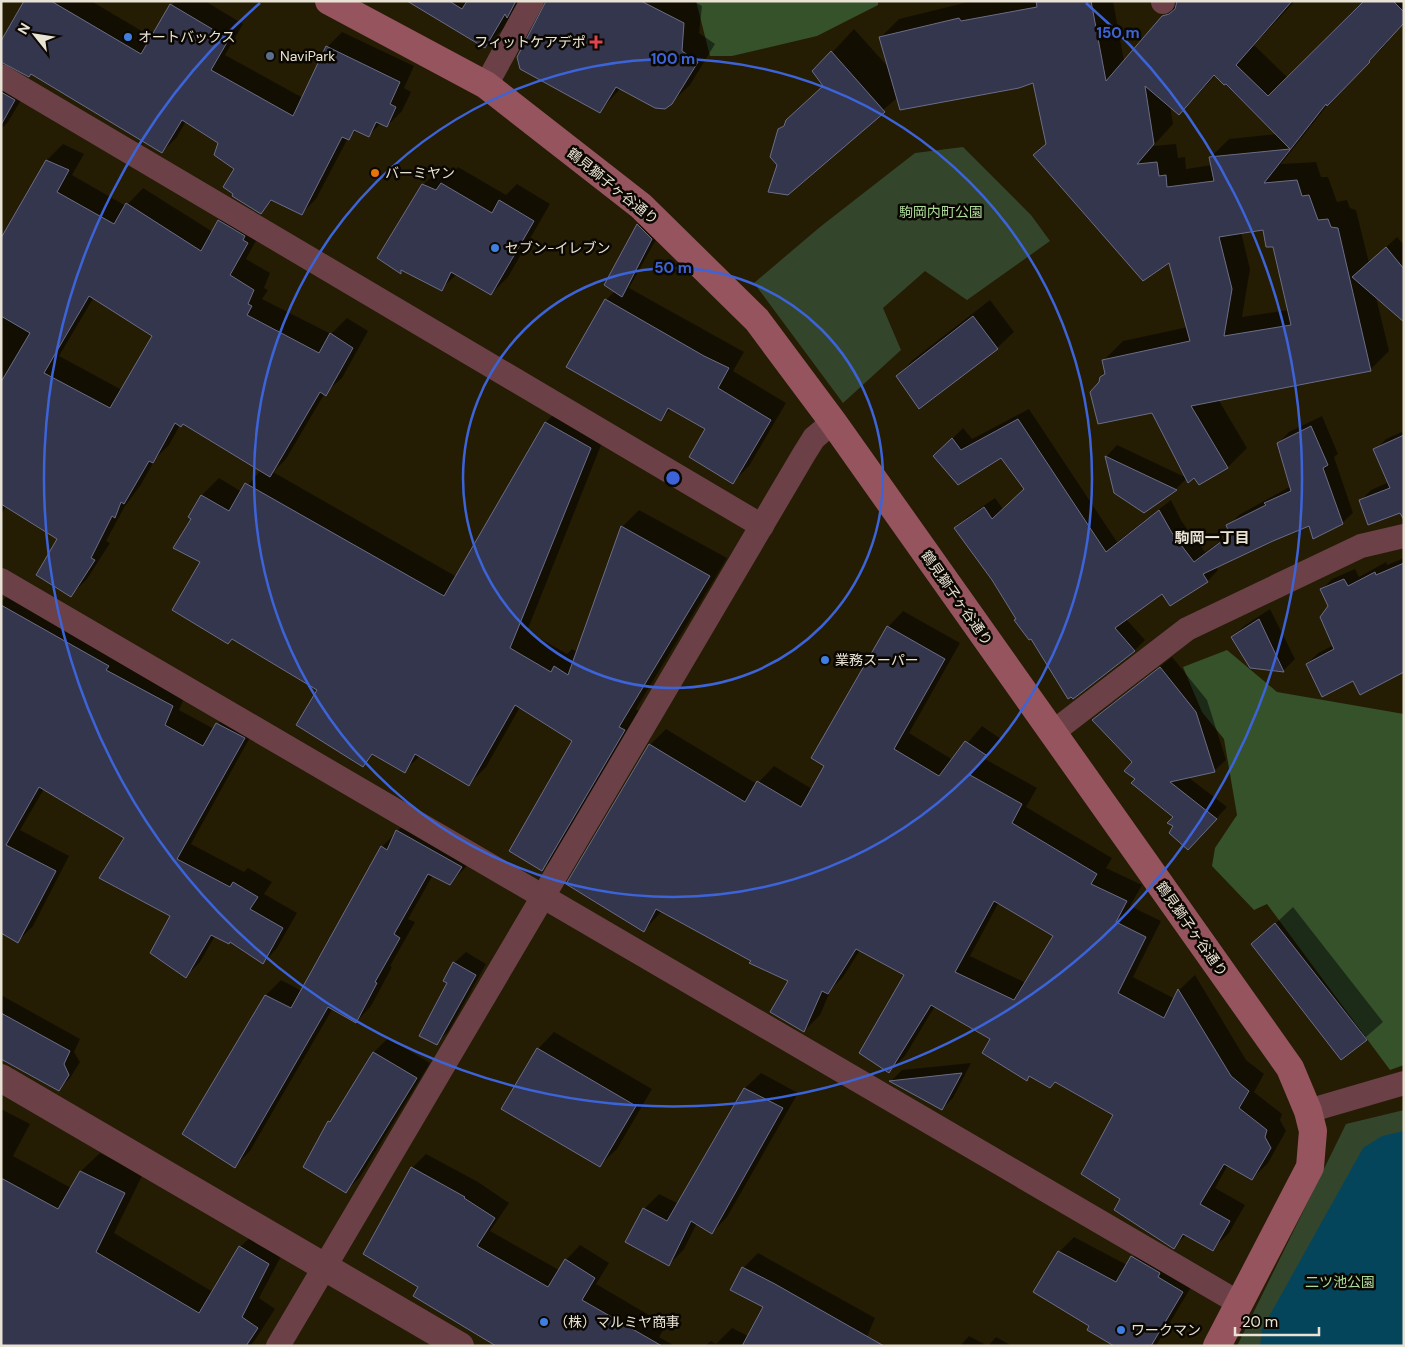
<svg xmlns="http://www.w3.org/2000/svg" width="1405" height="1347" font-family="'DM Sans','Noto Sans JP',sans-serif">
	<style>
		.green { fill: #33462c }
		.forest { fill: #36522b }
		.water { fill: #05455c }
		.shadow { fill: #0007; fill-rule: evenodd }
		.building { fill: #34364d; stroke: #6b6d87; fill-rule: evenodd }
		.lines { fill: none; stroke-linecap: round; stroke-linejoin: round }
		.minor { stroke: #6b4147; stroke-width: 24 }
		.tertiary { stroke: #6b4147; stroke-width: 28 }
		.secondary { stroke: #96545e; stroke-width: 28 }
		.ring { fill: none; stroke: #3c64d8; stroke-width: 2.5 }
		.shop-dot { fill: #3f7fe0; stroke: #0b0701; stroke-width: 2 }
		.health-dot { fill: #e0444e; stroke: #0b0701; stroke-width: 2 }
		.service-dot { fill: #5c6f8a; stroke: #0b0701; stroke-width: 2 }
		.food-dot { fill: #e8710a; stroke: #0b0701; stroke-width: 2 }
		.labels { text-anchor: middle; stroke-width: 5; stroke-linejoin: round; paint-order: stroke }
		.poi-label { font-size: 14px; fill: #e9e3d5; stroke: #0b0701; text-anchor: start }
		.street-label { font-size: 14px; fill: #e9e3d5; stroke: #0b0701 }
		.park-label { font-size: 14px; fill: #addb9a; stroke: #0b0701 }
		.neighbourhood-label { font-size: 15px; font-weight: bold; fill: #e9e3d5; stroke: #0b0701 }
		.centre { fill: #3c64d8; stroke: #0b0701; stroke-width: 2.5 }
		.ring-label { font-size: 15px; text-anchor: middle; font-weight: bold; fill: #3c64d8; stroke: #0b0701; stroke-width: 5; stroke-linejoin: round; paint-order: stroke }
	</style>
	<rect width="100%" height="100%" fill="#251c04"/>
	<!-- green -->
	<g class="green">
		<path d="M963 147 1031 215 1050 241 967 300 925 271 883 308 901 350 843 403 754 283 820 227 915 153Z"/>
		<path d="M1404 1110V1346H1237L1346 1124Z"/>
	</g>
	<!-- forest -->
	<g class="forest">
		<path d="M696 1H878V5L817 36 732 56H710Z"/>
		<path d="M1227 650 1277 692 1404 714V1065L1390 1070 1267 904 1254 910 1212 866 1215 848 1237 815 1224 739 1202 712 1183 667Z"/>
	</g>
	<!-- water -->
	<path class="water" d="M1404 1131V1346H1260L1262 1329 1363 1148 1382 1136Z"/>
	<!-- shadow -->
	<g class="shadow">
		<path d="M25 1H91L152 37 175 1H205L243 24 225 55 303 98 327 47 342 32 414 66 404 88 411 92 402 111 387 126 381 123 369 135 357 130 348 138 316 199 301 214 273 200 261 212 220 142 186 121 177 137 162 152 31 73 3 62V67L30 85 8 122 1 129V41Z"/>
		<path d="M424 1H522L514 9 503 29 485 47Z"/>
		<path d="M547 1H693L702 6 699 33 715 44 690 85 671 103 621 88 600 111Z"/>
		<path d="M972 1H1113L1124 61 1178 1H1295L1254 45 1288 78 1364 3 1363 1H1404V23L1387 41 1388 42 1333 98 1281 164 1316 162 1321 177H1328L1337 202 1347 200 1350 208 1356 210 1369 263 1397 237 1404 245V321L1376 297 1389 351 1370 370 1218 399 1247 448 1228 467 1199 483 1194 477 1187 478 1176 489 1144 511 1115 492 1107 456 1117 445 1187 478 1152 412 1100 382 1101 378 1106 372 1104 360 1123 341 1188 327 1170 261 1034 155 1047 143 1034 81 898 97 788 193 778 165 779 130 823 86 814 72 854 29 890 69 880 38 899 19ZM1216 75 1226 82 1277 134 1229 139 1210 158 1212 165 1186 169 1185 157 1178 158 1176 144 1153 146 1173 124 1170 105 1183 110ZM1264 228 1274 246 1289 310 1242 317 1250 269 1241 232Z"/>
		<path d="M63 144 84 154 72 175 126 206 143 188 213 232 219 221 235 205 264 226 246 259 270 273 264 288 268 290 262 299 331 334 347 318 368 331 342 378 325 393 286 459 273 472 457 577 546 422 563 405 607 430 527 631 567 654 572 649 577 652 622 527 639 510 727 558 636 709 642 713 560 852 542 869 574 740 520 707 486 767 468 785 421 755 404 771 374 753 362 765 318 689 233 638 228 643 201 562 193 519 190 517 202 495 219 478 242 492 261 470 184 423 180 425 169 445 156 458 140 486 125 506 106 541 110 543 87 579 71 595 59 539 7 506 1 514V241L47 160ZM94 297 154 335 122 390 59 356Z"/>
		<path d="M458 167 506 195 517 184 550 204 508 277 491 294 457 274 441 289 403 270 401 273 379 257 423 185 440 168 452 173Z"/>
		<path d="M649 214 663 227 629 288 744 352 733 371 786 403 749 466 733 482 707 429 671 409 660 419 606 300 615 291 605 285 638 225Z"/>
		<path d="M990 300 1014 332 997 348 897 376 914 359Z"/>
		<path d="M1029 409 1117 542 1171 500 1182 522 1205 552 1231 533 1228 526 1239 515 1291 486 1278 443 1289 432 1322 416 1338 454 1334 457 1353 513 1342 523 1310 525 1216 567 1218 570 1208 581 1170 604 1163 592 1126 619 1145 640 1135 650 1032 637 956 528 967 517 995 498 1003 509 1025 489 1001 457 935 456 963 428 972 439Z"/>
		<path d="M1404 431V509L1361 500 1371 490 1389 482 1375 450 1386 439Z"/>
		<path d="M1404 558V673L1402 671 1354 680 1307 664 1318 653 1334 645 1330 606 1322 589 1332 579 1355 569 1359 577 1386 562 1387 565Z"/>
		<path d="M14 589 187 691 179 710 214 729 231 709 258 723 191 844 244 872 248 868 272 882 264 894 297 913 277 948 263 963 231 941 215 936 200 962 186 976 171 915 126 838 44 789 20 830 69 856 33 926 18 941 1 931V602Z"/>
		<path d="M1270 609 1295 659 1284 670 1251 667 1233 637 1244 626Z"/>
		<path d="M903 611 960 643 909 733 953 760 982 726 1001 739 985 759 1037 788 1026 807 1112 858 1106 868 1142 885 1130 906 1161 921 1133 977 1175 999 1179 990 1195 975 1246 1060 1264 1074 1254 1092 1282 1114 1280 1120 1286 1131 1268 1163 1252 1179 1228 1165 1215 1188 1245 1205 1229 1233 1213 1249 1187 1234 1174 1247 1122 1198 1115 1115 1055 1080 1030 1075 1026 1079 992 1039 935 1006 905 1056 889 1071 905 974 861 949 843 977 831 989 820 1015 804 1031 790 981 662 911 644 931 650 745 666 729 757 784 774 766 812 789 826 765 888 627ZM999 902 1055 935 1026 983 970 956Z"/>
		<path d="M1172 657 1207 700 1226 760 1214 771 1188 777 1227 807 1199 837 1175 826 1174 816 1137 779 1134 762 1094 720Z"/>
		<path d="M412 816 477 851 465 868 450 883 433 875 408 919 415 922 390 966 392 967 371 1006 356 1022 333 1008 250 1151 235 1166 184 1134 266 995 281 980 302 991 382 847Z"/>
		<path d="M1293 907 1383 1022 1341 1059 1253 945Z"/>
		<path d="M466 952 486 964 448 1032 436 1043 454 963Z"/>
		<path d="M1 995 80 1039 74 1052 80 1062 70 1078 59 1089 1 1057Z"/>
		<path d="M554 1032 652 1089 617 1149 600 1165 538 1049Z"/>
		<path d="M388 1038 430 1063 360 1177 346 1191 305 1167 330 1122 336 1116 374 1052Z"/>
		<path d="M971 1063 953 1098 942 1109 891 1081 902 1070Z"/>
		<path d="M761 1073 798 1093 727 1217 712 1233 697 1223 684 1249 669 1265 644 1209 659 1194 679 1204 745 1088Z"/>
		<path d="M1 1109 30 1124 13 1156 71 1188 81 1171 100 1153 143 1174 114 1233 213 1292 240 1247 259 1229 287 1245 259 1298 275 1309 255 1340 250 1346H3Z"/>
		<path d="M426 1154 478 1182 509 1203 490 1231 559 1270 566 1260 580 1245 609 1263 596 1284 666 1325 659 1337 675 1346H497L419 1287 412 1168Z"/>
		<path d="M1074 1237 1127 1265 1147 1242 1197 1277 1156 1346H1117L1091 1326 1059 1252Z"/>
		<path d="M758 1253 875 1318 865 1341 873 1346H705L711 1341 716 1344 732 1328 748 1336 765 1306 743 1268Z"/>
		<path d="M969 1336 988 1346H960Z"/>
		<path d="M996 1337 1012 1346H988Z"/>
	</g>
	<!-- building -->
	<g class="building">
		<path d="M24 1H51L141 54 170 4 229 39 211 70 293 116 326 46 400 82 390 104 396 107 387 127 376 122 369 137 354 130 349 140 342 137 302 215 271 200 261 214 232 196 233 194 223 187 234 169 214 155 218 143 182 120 162 153 31 74 29 77 1 62V41Z"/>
		<path d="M407 1H449L462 9 467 1H516L507 18 505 14 485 48Z"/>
		<path d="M546 1H641L684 23 682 51 698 62 672 104 665 109 655 108 616 87 600 113 520 69 517 57Z"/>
		<path d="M1036 1H1091L1106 81 1162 16 1169 14 1175 9 1177 1H1292L1236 65 1268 96 1364 1H1393L1404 12V23L1369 61 1370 62 1327 106 1326 104 1264 183 1297 180 1302 196 1309 195 1318 220 1328 219 1331 227 1338 228 1371 371 1191 406 1228 468 1199 485 1194 478 1188 483 1152 413 1098 424 1090 392 1099 382 1100 377 1105 374 1102 360 1190 341 1169 263 1143 281 1033 155 1046 144 1033 83 1019 88 900 110 879 37 959 18 961 21 1037 7ZM1214 75 1224 85 1226 84 1290 149 1209 157 1214 181 1167 187 1166 175 1159 176 1157 162 1137 164 1154 144 1145 86 1179 115ZM1263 230 1266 247H1273L1291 325 1224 336 1232 289 1219 237Z"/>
		<path d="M831 51 885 112 788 195 768 192 777 165 770 157 778 129 784 126 786 120 823 86 812 71Z"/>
		<path d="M1 92 15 100 1 125Z"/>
		<path d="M46 160 69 170 57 192 114 224 126 203 201 251 218 220 245 236 243 240 248 243 230 275 254 290 248 304 252 306 247 315 319 353 330 333 353 348 326 396 320 392 270 477 183 424 181 427 175 423 153 463 149 461 124 504 121 502 115 518 112 516 91 558 95 560 71 597 36 575 57 539 1 504V382L30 333 1 316V238ZM89 296 152 336 110 408 44 373Z"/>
		<path d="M441 183 492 213 499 200 534 221 491 295 451 272 442 291 401 270V274L377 258 422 184 436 190Z"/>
		<path d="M637 224 652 239 622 297 604 285Z"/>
		<path d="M1386 247 1404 269V322L1352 277Z"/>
		<path d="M605 299 704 356 729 368 718 388 771 420 733 484 689 457 705 429 668 408 661 421 566 367Z"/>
		<path d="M973 316 998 349 919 409 896 376Z"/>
		<path d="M1018 419 1106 552 1159 510 1172 533 1194 562 1230 535 1226 525 1266 505 1264 503 1291 491 1277 443 1311 426 1328 465 1323 468 1343 524 1313 539 1309 526 1273 541 1203 574 1208 582 1170 606 1162 594 1115 628 1135 651 1073 699 1071 697 1068 699 1031 639 1029 640 1014 620 1016 619 992 580 954 528 984 507 992 519 1024 489 1001 458 958 485 933 456 952 438 961 450Z"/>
		<path d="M545 422 591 448 510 648 551 672 554 666 568 675 621 526 710 576 619 727 625 730 542 871 509 851 572 741 515 705 469 786 415 754 405 773 372 754 363 767 296 725 317 690 232 639 228 644 172 610 200 562 173 548 191 519 188 517 201 495 229 511 245 483 444 596Z"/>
		<path d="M1404 435V520L1400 513 1368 525 1359 500 1390 488 1373 449Z"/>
		<path d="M1105 456 1177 490 1144 513 1114 493Z"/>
		<path d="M1404 563V672L1360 695 1353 681 1322 697 1306 664 1334 649 1320 617 1328 606 1320 589 1344 579 1348 586 1375 572 1376 575Z"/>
		<path d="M1 605 109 666 106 670 173 706 165 725 203 746 216 723 245 738 177 859 230 887 233 882 258 897 250 909 283 928 263 964 230 942 229 944 211 935 186 978 150 953 170 916 99 878 124 838 39 787 6 845 56 871 18 943 1 933Z"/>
		<path d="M1259 619 1284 672 1250 668 1231 637Z"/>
		<path d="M887 626 945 659 894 749 939 776 965 741 986 755 970 775 1022 804 1012 823 1097 874 1091 884 1127 901 1116 922 1146 937 1118 993 1164 1018 1178 989 1231 1076 1249 1091 1239 1108 1267 1130 1265 1137 1271 1148 1252 1180 1224 1164 1200 1204 1230 1221 1213 1251 1183 1234 1174 1249 1114 1210 1120 1199 1081 1174 1113 1115 1055 1082 1050 1088 1029 1076 1027 1081 982 1053 990 1039 931 1005 889 1073 859 1053 904 975 856 949 828 994 822 991 804 1032 770 1012 788 981 749 963 751 961 656 909 644 932 566 884 649 744 745 802 757 781 801 807 824 766 811 758ZM994 901 1053 936 1014 1000 955 972Z"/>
		<path d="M1160 667 1196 712 1215 772 1170 782 1217 819 1188 850 1169 833 1173 826 1167 823 1173 817 1131 783 1135 779 1124 771 1132 762 1092 720Z"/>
		<path d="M396 830 462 867 450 885 428 874 394 934 400 938 375 982 377 983 356 1023 328 1007 235 1168 182 1134 265 995 291 1008 381 846 387 850Z"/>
		<path d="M1275 923 1367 1040 1341 1060 1251 944Z"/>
		<path d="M453 962 476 975 437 1045 419 1036 447 983 443 981Z"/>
		<path d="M1 1013 70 1051 64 1064 69 1075 59 1091 1 1059Z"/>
		<path d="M537 1048 636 1106 600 1167 501 1109Z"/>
		<path d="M373 1052 417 1078 346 1193 303 1167 328 1121 330 1122Z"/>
		<path d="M962 1073 942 1110 889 1081Z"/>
		<path d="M744 1088 783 1108 712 1234 691 1221 669 1266 625 1242 643 1208 667 1221Z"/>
		<path d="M411 1167 465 1197 464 1198 495 1218 477 1246 548 1287 565 1259 595 1278 582 1300 662 1346H496L413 1296 418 1287 363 1254Z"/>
		<path d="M80 1171 125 1193 96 1252 199 1313 239 1246 269 1264 242 1317 258 1328 246 1346H1V1178L58 1209Z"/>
		<path d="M1058 1251 1116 1282 1131 1256 1160 1273 1158 1277 1183 1292 1151 1346H1114L1087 1330 1089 1326 1033 1292Z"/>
		<path d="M742 1267 775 1284 884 1346H742L763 1307 730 1290Z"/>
	</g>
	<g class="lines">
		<!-- minor -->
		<g class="minor">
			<path d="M1163 2V1"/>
			<path d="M1 76 762 526"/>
			<path d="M486 85 532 1"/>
			<path d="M1 580 1239 1303"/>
			<path d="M1052 733 1187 629 1361 546 1404 536"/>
			<path d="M1308 1111 1404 1083"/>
			<path d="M278 1346 804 454 814 438 833 422"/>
		</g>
		<!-- tertiary -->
		<path class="tertiary" d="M1 1078 460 1346"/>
		<!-- secondary -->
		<path class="secondary" d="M329 1 486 85 641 206 757 320 833 422 1290 1068 1308 1111 1313 1131 1310 1167 1217 1346"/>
	</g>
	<!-- distance rings -->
	<g class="ring">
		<circle cx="673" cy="478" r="210"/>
		<circle cx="673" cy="478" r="419"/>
		<path d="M1086 3A629 629 0 1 1 260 3"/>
	</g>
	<!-- markers -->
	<g class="shop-dot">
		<circle cx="128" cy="37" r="5"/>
		<circle cx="495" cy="248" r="5"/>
		<circle cx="825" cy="660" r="5"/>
		<circle cx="544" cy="1322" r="5"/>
		<circle cx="1121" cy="1330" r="5"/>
	</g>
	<path class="health-dot" d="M593.5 34.5h5v5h5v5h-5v5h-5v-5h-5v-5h5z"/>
	<circle class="service-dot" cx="270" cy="56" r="5"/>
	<circle class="food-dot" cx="375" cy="173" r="5"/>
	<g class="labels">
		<!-- poi labels -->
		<g class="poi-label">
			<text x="138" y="42">オートバックス</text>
			<text x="586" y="47" text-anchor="end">フィットケアデポ</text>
			<text x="280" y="61">NaviPark</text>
			<text x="385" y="178">バーミヤン</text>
			<text x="505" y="253">セブン-イレブン</text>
			<text x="835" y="665">業務スーパー</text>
			<text x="554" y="1327">（株）マルミヤ商事</text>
			<text x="1131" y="1335">ワークマン</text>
		</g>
		<!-- street labels -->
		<g class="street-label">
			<text transform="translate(613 186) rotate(39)" y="5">鶴見獅子ヶ谷通り</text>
			<text transform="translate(957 598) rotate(55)" y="5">鶴見獅子ヶ谷通り</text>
			<text transform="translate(1192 929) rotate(55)" y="5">鶴見獅子ヶ谷通り</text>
		</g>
		<!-- park labels -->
		<g class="park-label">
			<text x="941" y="217">駒岡内町公園</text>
			<text x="1340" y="1287">二ツ池公園</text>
		</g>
		<!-- neighbourhood labels -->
		<g class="neighbourhood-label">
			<text x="1212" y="543">駒岡一丁目</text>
		</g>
	</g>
	<circle cx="673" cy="478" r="8" class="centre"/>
	<g class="ring-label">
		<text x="1118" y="38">150 m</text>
		<text x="673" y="64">100 m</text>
		<text x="673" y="273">50 m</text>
	</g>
	<!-- border -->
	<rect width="1405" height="1347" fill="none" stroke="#e9e3d5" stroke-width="5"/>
	<!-- north arrow -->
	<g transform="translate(35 35) rotate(300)" stroke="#0b0701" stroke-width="4" paint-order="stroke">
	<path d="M0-4L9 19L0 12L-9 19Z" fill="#e9e3d5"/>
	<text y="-8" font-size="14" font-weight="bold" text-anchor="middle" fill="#e9e3d5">N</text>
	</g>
	<!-- scale -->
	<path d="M1235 1327v8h84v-8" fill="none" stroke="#e9e3d5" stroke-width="2.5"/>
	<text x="1242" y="1327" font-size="15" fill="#e9e3d5" stroke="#0b0701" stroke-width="4" paint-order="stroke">20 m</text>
</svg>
